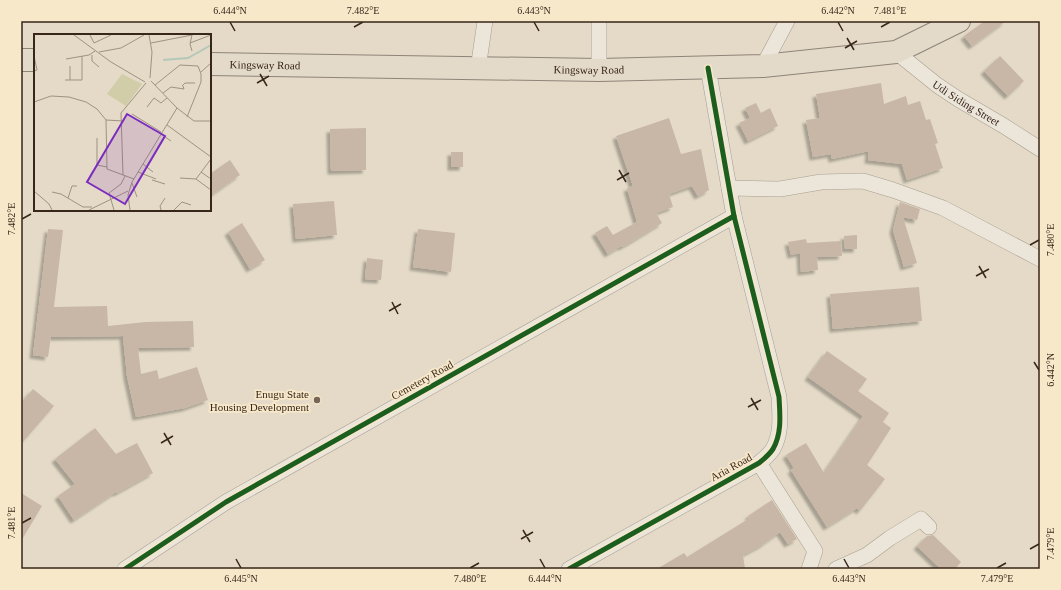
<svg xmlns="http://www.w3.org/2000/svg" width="1061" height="590" font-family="Georgia,serif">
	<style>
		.building { fill: #c8b7a7; filter: url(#shadow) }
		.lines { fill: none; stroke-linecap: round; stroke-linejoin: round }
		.street-casing { stroke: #a89f91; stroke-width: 16 }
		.primary-casing { stroke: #8e8478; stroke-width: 24 }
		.street { stroke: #ece5d9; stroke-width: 15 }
		.primary { stroke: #e4daca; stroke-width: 22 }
		.cycleway-casing { stroke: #f8e8ca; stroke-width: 8 }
		.cycleway { stroke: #1b5e20; stroke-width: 5 }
		.ticks { fill: none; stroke: #372619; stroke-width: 1.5 }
		.poi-dot { fill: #746556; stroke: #f8e8ca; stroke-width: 1.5 }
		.labels { text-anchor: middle; stroke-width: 3.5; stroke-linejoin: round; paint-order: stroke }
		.street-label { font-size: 11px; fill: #372619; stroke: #f8e8ca }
		.poi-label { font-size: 11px; fill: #372619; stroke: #f8e8ca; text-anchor: end }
		.inset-river { fill: none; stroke: #b4c8ba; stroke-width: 2 }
		.inset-road { fill: none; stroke: #9f9281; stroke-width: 1 }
		.view { fill: #7b2cbf; fill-opacity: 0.15; stroke: #7b2cbf; stroke-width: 2 }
		.inset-edge { fill: none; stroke: #372619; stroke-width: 2 }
		.neatline { fill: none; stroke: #372619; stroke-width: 1.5 }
		.ticks-label { font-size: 10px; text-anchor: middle; fill: #372619 }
	</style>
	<defs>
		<filter id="shadow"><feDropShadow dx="-3.5" dy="3.5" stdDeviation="1" flood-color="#0004"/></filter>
	</defs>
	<rect width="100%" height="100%" fill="#e4dac7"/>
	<!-- building -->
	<g class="building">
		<path d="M985 21H1006L972 46 964 36Z"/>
		<path d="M1000 56 1024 81 1008 96 984 71Z"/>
		<path d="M881 83 884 104 906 96 908 105 920 101 926 120 930 119 938 143 935 144 943 168 907 180 902 164 868 160 869 151 832 159 831 154 813 157 806 120 820 118 816 94Z"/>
		<path d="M756 103 761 113 770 108 778 126 748 141 739 123 750 118 745 108Z"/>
		<path d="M669 118 681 154 701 149 709 190 698 196 692 186 669 194 673 207 656 213 662 223 631 242 622 247 621 246 608 254 595 233 607 226 613 235 637 222 627 188 633 186 616 136Z"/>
		<path d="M366 128V170L331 171 330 129Z"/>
		<rect x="451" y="152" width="12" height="15"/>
		<path d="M230 160 240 175 210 196V174Z"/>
		<path d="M334 201 337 235 296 239 293 204Z"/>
		<path d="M900 202 920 209 917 220 903 217 917 263 904 267 893 230Z"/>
		<path d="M242 223 265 260 250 269 228 232Z"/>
		<path d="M48 229 63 230 54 307 107 306 108 326 145 322 193 321 194 347 138 348 141 374 157 370 159 379 197 367 208 400 185 408 136 417 127 376 123 336 51 337 48 357 33 355Z"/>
		<path d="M418 229 455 233 451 272 413 267Z"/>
		<path d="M857 235V249H845L844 236Z"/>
		<path d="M806 239 807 243 841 241 842 256 817 257 818 270 801 272 800 253 791 255 788 242Z"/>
		<path d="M367 258 383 260 381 280 365 279Z"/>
		<path d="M919 287 922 321 833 329 830 294Z"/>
		<path d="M827 351 867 379 858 391 889 413 883 422 891 428 867 465 885 479 860 511 857 508 827 527 791 470 794 468 786 455 806 443 824 473 863 416 808 377Z"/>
		<path d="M33 389 54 406 21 444V403Z"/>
		<path d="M95 428 116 454 137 443 153 473 117 493 116 492 74 520 58 496 75 484 55 459Z"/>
		<path d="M21 493 42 506 21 541Z"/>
		<path d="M772 500 797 539 788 544 780 532 762 545 743 555 745 569H657L684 553 687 557 750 518 748 516Z"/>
		<path d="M933 535 961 562 955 569H941L917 546 927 536Z"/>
	</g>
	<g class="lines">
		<defs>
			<g id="street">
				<path id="s1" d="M896 52 937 85 958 99 1004 126 1040 149"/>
				<path d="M763 66 787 21"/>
				<path d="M478 69 485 21"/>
				<path d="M599 70V21"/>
				<path d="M729 188 780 189 821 182 863 181 893 190 943 208 1040 259"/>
				<path d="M759 463 815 551 809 569"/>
				<path d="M125 569 226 502 734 216"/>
				<path d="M569 569 759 463C764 459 769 455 773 449 782 433 780 415 779 397L734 216 708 68"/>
				<path d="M836 569 867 555 890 538 921 519 929 527"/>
			</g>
			<g id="primary">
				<path d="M21 60H35"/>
				<path id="s2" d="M210 64 599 70 763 66 896 52 959 21"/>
			</g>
		</defs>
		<!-- street casing -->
		<use href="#street" class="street-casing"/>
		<!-- primary casing -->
		<use href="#primary" class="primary-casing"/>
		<!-- street -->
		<use href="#street" class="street"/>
		<!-- primary -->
		<use href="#primary" class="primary"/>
		<defs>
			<g id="cycleway">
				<path d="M125 569 226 502 734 216"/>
				<path d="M569 569 759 463C764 459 769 455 773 449 782 433 780 415 779 397L734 216 708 68"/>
			</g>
		</defs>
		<!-- cycleway casing -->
		<use href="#cycleway" class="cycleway-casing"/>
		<!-- cycleway -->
		<use href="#cycleway" class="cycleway"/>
	</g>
	<!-- ticks -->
	<path class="ticks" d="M230 22 235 31M534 22 539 31M838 22 843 31M354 27 363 22M881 27 890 22M847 38 854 50M845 48 857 41M260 74 267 86M257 83 269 76M619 170 626 182M617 180 629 173M22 219 31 214M1030 245 1039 240M979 266 986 278M976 276 989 269M392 302 398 314M389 311 401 304M1034 362 1039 370M751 398 758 410M748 407 761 400M164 433 171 445M161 443 173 436M22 523 31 518M523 530 530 542M521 539 533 532M1030 549 1039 544M236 559 241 568M540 559 545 568M844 559 849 568M470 568 479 563M997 568 1006 563"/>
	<!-- markers -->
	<circle class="poi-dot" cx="317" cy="400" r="4"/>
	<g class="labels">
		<!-- street labels -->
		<g class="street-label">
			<text dy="4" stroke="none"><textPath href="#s2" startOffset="55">Kingsway Road</textPath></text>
			<text dy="4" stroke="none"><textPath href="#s2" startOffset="379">Kingsway Road</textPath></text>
			<text dy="4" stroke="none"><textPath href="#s1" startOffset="87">Udi Siding Street</textPath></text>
			<text transform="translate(422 380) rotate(-29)" y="4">Cemetery Road</text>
			<text transform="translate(731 467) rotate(-29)" y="4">Aria Road</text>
		</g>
		<!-- poi labels -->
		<g class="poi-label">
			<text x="309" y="398">Enugu State<tspan x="309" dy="13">Housing Development</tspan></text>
		</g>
	</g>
	<!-- overview -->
	<g transform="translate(34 34)">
		<rect width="177" height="177" fill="#e4dac7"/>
		<path d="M88 40 108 50 92 72 73 60Z" fill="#d0cda8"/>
		<path class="inset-river" d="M129 26 154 24 177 11"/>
		<path class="inset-road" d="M40 1 77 28 111 48M56 1 60 9 77 1M115 1 118 18 116 44M158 1 156 10 158 17M117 9 158 1M156 9 177 1M65 18 87 14 110 1M58 21V27L65 33M0 22 3 36 0 37M32 25 55 21 61 17M36 32V46M167 38 177 29M31 46H48V22M121 51 146 31 164 32 167 40V48L153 83M148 52 151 49H161M129 59 137 53 150 55 149 52M0 68 17 62 35 63 52 68 63 75 72 86 73 135 100 145M113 73 120 64 127 69 133 64M143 74 160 87H177M98 80 127 98M72 86 89 87M133 91 177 123M127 100 137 107M63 104V131L73 133M177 125 162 145 177 156M109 130 119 138M104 138 122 145M167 138 177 145M89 141 87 79 112 49M146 144 162 145M118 146 131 150M98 149 103 163M0 157 15 170 18 176M18 158 27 160 49 173H58M34 164 38 152H43M55 176 94 157M80 176 75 159 87 150 91 142M96 176 94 161 98 148 143 74 117 47M127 176 126 172 131 164M140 176 148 168 157 171"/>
		<path class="view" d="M93 80 131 102 91 170 53 148Z"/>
		<rect width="177" height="177" class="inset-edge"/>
	</g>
	<!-- border -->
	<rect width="1061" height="590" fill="none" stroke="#f8e8ca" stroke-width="44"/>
	<rect x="22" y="22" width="1017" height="546" class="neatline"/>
	<g class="ticks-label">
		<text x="230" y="14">6.444°N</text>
		<text x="363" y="14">7.482°E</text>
		<text x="534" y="14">6.443°N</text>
		<text x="838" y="14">6.442°N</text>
		<text x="890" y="14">7.481°E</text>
		<text transform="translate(11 219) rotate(-90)" y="4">7.482°E</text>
		<text transform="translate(1050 240) rotate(-90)" y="4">7.480°E</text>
		<text transform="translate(1050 370) rotate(-90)" y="4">6.442°N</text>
		<text transform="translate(11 523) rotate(-90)" y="4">7.481°E</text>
		<text transform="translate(1050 544) rotate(-90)" y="4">7.479°E</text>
		<text x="241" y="582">6.445°N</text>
		<text x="470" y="582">7.480°E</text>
		<text x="545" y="582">6.444°N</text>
		<text x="849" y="582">6.443°N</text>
		<text x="997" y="582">7.479°E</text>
	</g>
</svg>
